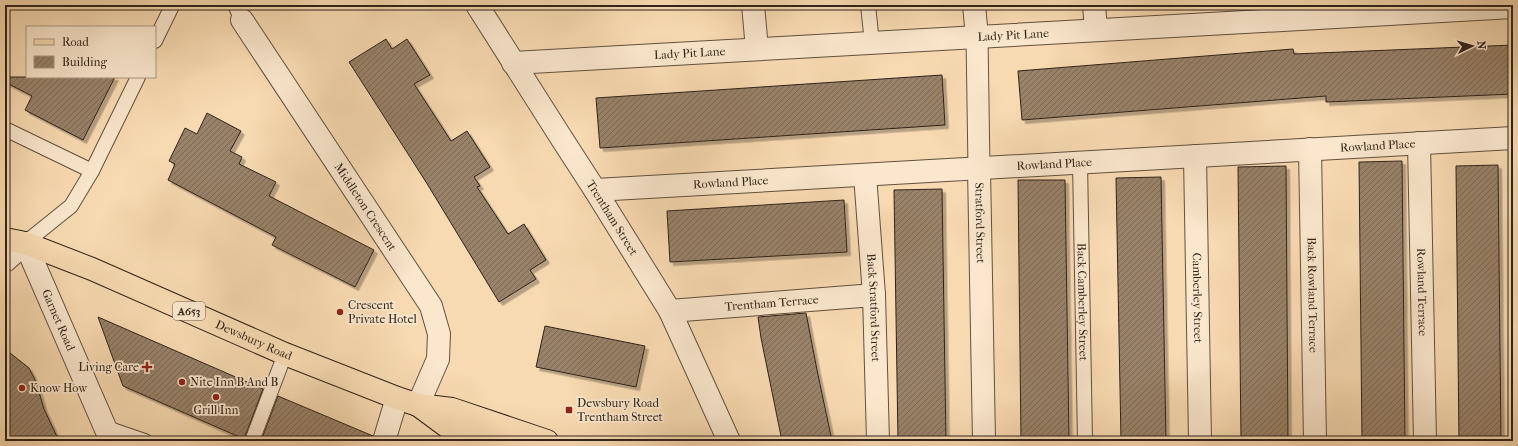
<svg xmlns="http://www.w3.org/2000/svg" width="1518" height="446" font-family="'IM FELL French Canon',serif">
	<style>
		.building { fill: url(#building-hatch); stroke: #2f2319; filter: url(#shadow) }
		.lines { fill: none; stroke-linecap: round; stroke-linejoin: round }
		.service-casing { stroke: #61513f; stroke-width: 16 }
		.pedestrian-casing { stroke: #61513f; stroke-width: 23 }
		.minor-casing { stroke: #61513f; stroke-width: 24 }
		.tertiary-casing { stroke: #61513f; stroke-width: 24 }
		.primary-casing { stroke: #2f2319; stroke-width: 24 }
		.service { stroke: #fae7cd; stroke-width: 14 }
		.pedestrian { stroke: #fae7cd; stroke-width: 21 }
		.minor { stroke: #fae7cd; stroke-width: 22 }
		.tertiary { stroke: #fae7cd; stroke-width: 22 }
		.primary { stroke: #f8dab2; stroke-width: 22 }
		.poi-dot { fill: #8f2418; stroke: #fae7cd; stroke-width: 1.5 }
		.labels { text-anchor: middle; stroke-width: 3.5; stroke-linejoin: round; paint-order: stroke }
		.shield { fill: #fae7cd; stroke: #6c5e4f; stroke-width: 1 }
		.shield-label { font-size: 11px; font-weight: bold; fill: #2f2319 }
		.street-label { font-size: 12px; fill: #2f2319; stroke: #fae7cd }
		.poi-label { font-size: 12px; fill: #2f2319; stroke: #fae7cd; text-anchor: start }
	</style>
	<defs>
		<pattern id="building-hatch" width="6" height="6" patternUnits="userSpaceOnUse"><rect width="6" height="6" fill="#988269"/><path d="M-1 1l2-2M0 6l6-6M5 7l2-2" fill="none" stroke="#7c6a56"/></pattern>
		<filter id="shadow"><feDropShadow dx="3.5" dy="3.5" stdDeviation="0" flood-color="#0004"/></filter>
	</defs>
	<rect width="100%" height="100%" fill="#f8dab2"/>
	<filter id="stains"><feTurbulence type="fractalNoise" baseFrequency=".005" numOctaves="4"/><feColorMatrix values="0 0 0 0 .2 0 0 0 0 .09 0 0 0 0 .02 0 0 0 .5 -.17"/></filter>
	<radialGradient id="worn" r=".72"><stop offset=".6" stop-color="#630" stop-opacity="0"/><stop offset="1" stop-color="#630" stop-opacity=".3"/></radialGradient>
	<!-- building -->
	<g class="building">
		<path d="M386 39 392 49 407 39 430 75 414 84 451 141 467 131 490 167 474 177 480 186 477 187 508 234 524 224 546 260 530 270 536 279 499 302 426 182 349 62Z"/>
		<path d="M1513 45V94L1326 102V96L1022 120 1018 71 1293 49 1294 54Z"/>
		<path d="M942 75 945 125 600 148 596 98Z"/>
		<path d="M5 77H115L83 140 25 110 32 96 5 82Z"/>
		<path d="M207 113 241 131 230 151 242 157 239 164 276 182 269 196 374 250 355 287 272 245 276 237 168 180 175 164 169 161 185 128 197 134Z"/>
		<path d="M1402 161 1405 441H1362L1359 162Z"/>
		<path d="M1498 165 1501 441H1459L1456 166Z"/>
		<path d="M1286 166 1288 441H1241L1238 167Z"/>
		<path d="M1161 177 1166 441H1121L1116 178Z"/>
		<path d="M1018 180H1065L1069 441H1021Z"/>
		<path d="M942 189 946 441H898L894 190Z"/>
		<path d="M844 200 847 252 670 262 667 211Z"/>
		<path d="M806 313 817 370 832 441H782L761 338 758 317Z"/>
		<path d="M98 317 263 389 244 439 123 386Z"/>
		<path d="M545 326 645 346 636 387 536 367Z"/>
		<path d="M5 349 29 368 36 382 44 409 59 441H5Z"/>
		<path d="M278 396 373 436 372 441H261Z"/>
	</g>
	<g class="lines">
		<defs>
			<g id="service">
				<path d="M235 5 242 20"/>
				<path d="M868 5 872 43"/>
				<path d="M155 41 172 6"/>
				<path d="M5 129 92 171"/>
				<path id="s1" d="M1080 162 1085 441"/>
				<path d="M25 243 71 206 92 171 138 77"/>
				<path d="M104 427 145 441"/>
				<path d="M252 441 285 354"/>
			</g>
			<path id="pedestrian" d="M977 37 979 168"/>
			<g id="minor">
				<path id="s2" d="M477 5 562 139 595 190 670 311 729 441"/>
				<path d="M753 5 757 49"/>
				<path d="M974 5 977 37"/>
				<path d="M1094 5 1096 30"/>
				<path id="s3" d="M242 20 431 306 439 334 438 359 418 405"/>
				<path id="s4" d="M513 63 1513 7"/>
				<path id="s5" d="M1419 143 1425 441"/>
				<path id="s6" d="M1310 149 1315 441"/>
				<path id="s7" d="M1195 156 1200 441"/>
				<path id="s8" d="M979 168 984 441"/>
				<path id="s9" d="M865 175 874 295 878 441"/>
				<path id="s10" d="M595 190 1513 138"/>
				<path d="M5 261 25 243"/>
				<path id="s11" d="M670 311 874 295"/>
				<path d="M384 441 397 398"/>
			</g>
			<g id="tertiary">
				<path id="s12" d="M25 243 111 441"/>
			</g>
			<g id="primary">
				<path id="s13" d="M5 239 25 243 92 269 285 354 397 398 418 405 452 409 547 441"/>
				<path d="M418 405 449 428 489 441"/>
			</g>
		</defs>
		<!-- service casing -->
		<use href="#service" class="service-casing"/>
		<!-- pedestrian casing -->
		<use href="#pedestrian" class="pedestrian-casing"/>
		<!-- minor casing -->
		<use href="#minor" class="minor-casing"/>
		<!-- tertiary casing -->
		<use href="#tertiary" class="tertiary-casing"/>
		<!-- primary casing -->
		<use href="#primary" class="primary-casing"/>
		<!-- service -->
		<use href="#service" class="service"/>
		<!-- pedestrian -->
		<use href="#pedestrian" class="pedestrian"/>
		<!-- minor -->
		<use href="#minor" class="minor"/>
		<!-- tertiary -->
		<use href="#tertiary" class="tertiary"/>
		<!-- primary -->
		<use href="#primary" class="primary"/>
	</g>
	<!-- markers -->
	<g class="poi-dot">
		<circle cx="340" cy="312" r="4"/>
		<path d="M145 361h4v4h4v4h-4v4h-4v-4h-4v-4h4z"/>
		<circle cx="182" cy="382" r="4"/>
		<circle cx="22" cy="388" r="4"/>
		<circle cx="216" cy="397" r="4"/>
		<rect x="565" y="406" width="8" height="8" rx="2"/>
	</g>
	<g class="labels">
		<!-- shield labels -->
		<rect class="shield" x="173" y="302" width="32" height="18" rx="3"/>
		<g class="shield-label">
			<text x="189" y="315">A653</text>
		</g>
		<!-- street labels -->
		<g class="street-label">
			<text dy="4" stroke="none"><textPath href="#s4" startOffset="501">Lady Pit Lane</textPath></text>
			<text dy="4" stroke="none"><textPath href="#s4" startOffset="177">Lady Pit Lane</textPath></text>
			<text dy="4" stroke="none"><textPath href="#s10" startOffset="784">Rowland Place</textPath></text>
			<text dy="4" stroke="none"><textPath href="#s10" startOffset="460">Rowland Place</textPath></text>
			<text dy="4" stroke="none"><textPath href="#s10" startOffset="136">Rowland Place</textPath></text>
			<text dy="4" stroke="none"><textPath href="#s3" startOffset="224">Middleton Crescent</textPath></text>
			<text dy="4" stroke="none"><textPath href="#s2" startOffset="252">Trentham Street</textPath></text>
			<text dy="4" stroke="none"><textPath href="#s8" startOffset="55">Stratford Street</textPath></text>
			<text dy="4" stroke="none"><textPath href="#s5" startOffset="149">Rowland Terrace</textPath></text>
			<text dy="4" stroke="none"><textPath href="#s6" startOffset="146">Back Rowland Terrace</textPath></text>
			<text dy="4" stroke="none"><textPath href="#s7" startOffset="142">Camberley Street</textPath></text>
			<text dy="4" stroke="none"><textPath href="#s1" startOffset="140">Back Camberley Street</textPath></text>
			<text dy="4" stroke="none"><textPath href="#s11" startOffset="102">Trentham Terrace</textPath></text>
			<text dy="4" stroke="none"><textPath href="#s9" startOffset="133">Back Stratford Street</textPath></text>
			<text dy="4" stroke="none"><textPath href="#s12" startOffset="84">Garnet Road</textPath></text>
			<text dy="4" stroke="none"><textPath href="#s13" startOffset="269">Dewsbury Road</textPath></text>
		</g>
		<!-- poi labels -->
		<g class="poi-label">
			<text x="348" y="309">Crescent<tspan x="348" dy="14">Private Hotel</tspan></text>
			<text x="139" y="371" text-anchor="end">Living Care</text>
			<text x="190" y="386">Nite Inn B And B</text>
			<text x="30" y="392">Know How</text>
			<text x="577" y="407">Dewsbury Road<tspan x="577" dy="14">Trentham Street</tspan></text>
			<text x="216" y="414" text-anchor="middle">Grill Inn</text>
		</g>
	</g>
	<!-- margin -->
	<rect width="1518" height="446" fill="none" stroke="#f8dab2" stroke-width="20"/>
	<rect x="6" y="6" width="1506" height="434" fill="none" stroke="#2f2319" stroke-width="2"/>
	<rect x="10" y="10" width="1498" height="426" fill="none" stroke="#2f2319"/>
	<!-- legend -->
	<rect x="26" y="26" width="130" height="52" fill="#fae7cd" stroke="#a99985"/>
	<rect x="34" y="39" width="20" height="6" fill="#f8dab2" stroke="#a99985"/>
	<text x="62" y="46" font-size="12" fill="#2f2319">Road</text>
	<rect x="34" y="56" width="20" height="12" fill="url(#building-hatch)" stroke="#a99985"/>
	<text x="62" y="66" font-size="12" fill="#2f2319">Building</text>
	<!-- north arrow -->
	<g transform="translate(1472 46) rotate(85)" stroke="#fae7cd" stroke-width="3" paint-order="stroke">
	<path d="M0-3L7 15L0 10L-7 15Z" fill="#2f2319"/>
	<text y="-6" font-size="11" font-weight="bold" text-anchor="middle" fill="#2f2319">N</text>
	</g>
	<rect width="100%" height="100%" filter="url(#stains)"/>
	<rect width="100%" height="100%" fill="url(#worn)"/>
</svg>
